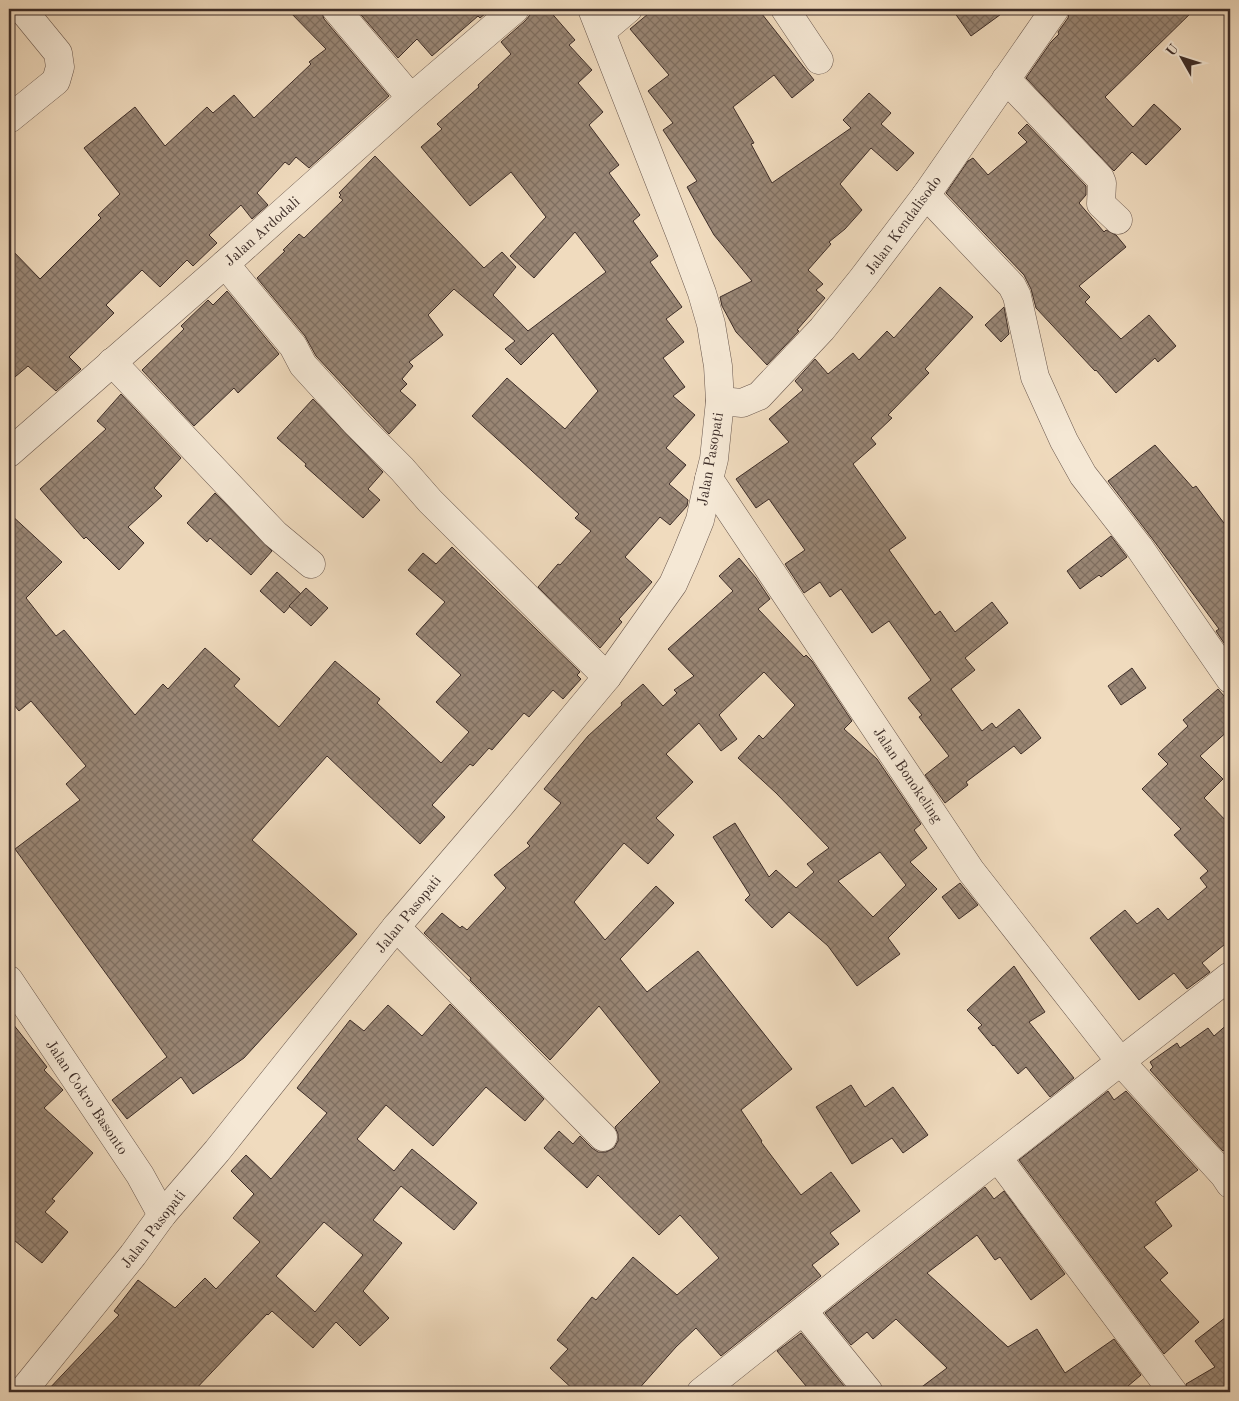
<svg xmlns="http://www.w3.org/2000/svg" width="1239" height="1401" font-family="'Old Standard TT',serif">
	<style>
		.building { fill: url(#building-cross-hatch); stroke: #3d2d28; fill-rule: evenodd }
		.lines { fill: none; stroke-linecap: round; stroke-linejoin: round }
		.minor-casing { stroke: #6a584e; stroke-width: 29 }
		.minor { stroke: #f5e8d5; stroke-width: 28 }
		.labels { text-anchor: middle; stroke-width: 4; stroke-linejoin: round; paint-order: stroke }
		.street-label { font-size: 15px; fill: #3d2d28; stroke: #f5e8d5 }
	</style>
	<defs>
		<pattern id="building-cross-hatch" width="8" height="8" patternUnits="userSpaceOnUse" patternTransform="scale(1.25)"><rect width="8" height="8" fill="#9a8776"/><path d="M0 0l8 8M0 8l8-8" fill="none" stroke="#7f6f61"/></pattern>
	</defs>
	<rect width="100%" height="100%" fill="#f0dbbe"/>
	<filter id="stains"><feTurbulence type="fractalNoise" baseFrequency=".004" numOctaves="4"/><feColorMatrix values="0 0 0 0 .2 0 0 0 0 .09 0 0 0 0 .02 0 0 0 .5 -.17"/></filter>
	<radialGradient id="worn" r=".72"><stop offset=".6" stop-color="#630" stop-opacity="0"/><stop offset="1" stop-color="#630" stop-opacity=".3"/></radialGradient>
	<!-- building -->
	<g class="building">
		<path d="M287 9H321L324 19 389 96 309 168 296 157 289 165 285 162 257 193 268 205 252 219 241 205 209 235 217 243 193 266 187 260 160 287 142 270 106 305 114 313 69 357 81 369 56 391 28 366 9 382V247L40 279 101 218 98 215 120 194 84 148 135 107 165 146 207 107 213 113 234 95 254 118 311 64 309 62 326 49Z"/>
		<path d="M356 9H491L480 18 478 16 432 56 417 39 398 58Z"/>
		<path d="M530 9H548L575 40 569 45 592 70 578 83 603 112 589 125 619 165 609 173 640 215 633 221 658 256 650 262 682 307 666 319 684 342 663 358 685 387 673 396 695 415 666 448 686 465 669 484 688 500 687 506 670 525 660 517 625 557 652 582 619 619 622 622 600 648 538 587 558 564 560 565 591 531 575 518 579 514 472 416 507 378 565 429 598 391 553 333 521 365 505 349 515 341 454 289 428 315 443 335 409 362 413 366 402 379 407 384 400 391 416 405 389 434 316 356 305 336 257 278 285 251 283 250 299 234 304 238 343 200 339 197 341 195 339 193 375 156 484 268 502 252 516 267 493 295 528 331 606 272 575 232 534 278 510 256 546 217 511 172 470 206 421 147 442 129 437 124 479 87 478 85 511 54 501 42 525 21 530 15Z"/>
		<path d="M654 9H758L814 80 792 98 774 75 733 107 754 143 751 144 772 183 851 128 843 120 869 93 891 113 881 124 914 153 897 171 871 148 840 184 862 210 845 229 829 242 831 244 808 270 823 284 816 290 825 298 797 330 799 331 767 365 736 332 722 306 720 297 752 281 714 235 687 187 697 181 663 130 673 123 648 91 669 75 630 29Z"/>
		<path d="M952 9H1008L971 36Z"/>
		<path d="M1070 9H1195L1105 97 1133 127 1154 104 1181 129 1146 165 1132 152 1114 171 1026 78 1051 42 1059 34 1058 32 1068 18Z"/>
		<path d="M1027 124 1086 186V195L1079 203 1104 232 1106 230 1116 235 1126 247 1079 286 1090 297 1085 302 1121 339 1149 315 1176 346 1158 362 1155 358 1116 393 1096 370 1095 371 1036 308 1031 289 1024 275 946 193 968 161 973 158 988 175 1027 142 1018 133Z"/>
		<path d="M940 287 973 317 925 369 929 373 888 415 892 418 871 438 876 444 853 464 906 538 889 550 935 615 940 611 955 632 992 602 1008 623 965 658 975 670 951 689 982 731 992 723 996 728 1019 709 1041 738 1021 754 1014 746 966 782 968 785 945 803 925 775 949 756 919 717 922 715 908 698 931 680 889 621 872 633 841 589 830 597 820 582 804 593 785 564 805 550 769 499 756 508 736 479 789 442 769 419 803 390 795 381 815 359 828 374 853 353 859 360 887 331 894 338Z"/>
		<path d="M227 291 279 354 238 393 234 388 194 426 142 370 184 329 181 326 208 300 213 305Z"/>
		<path d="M1004 307 1009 334 1001 342 985 325Z"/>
		<path d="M121 394 181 458 154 488 162 496 128 527 144 543 119 570 86 537 84 539 40 489 106 429 97 421Z"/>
		<path d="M313 399 383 472 368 489 380 500 363 518 305 466 306 464 277 438Z"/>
		<path d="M1155 445 1193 488 1196 486 1230 531V652L1216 631 1219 629 1151 537 1108 481Z"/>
		<path d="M215 493 272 551 251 575 210 538 207 542 187 523Z"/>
		<path d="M9 513 62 562 26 598 56 636 64 630 135 715 163 684 168 689 205 648 240 679 234 686 279 727 335 661 380 699 377 703 441 763 469 732 436 702 461 675 416 634 445 602 408 570 423 553 436 564 452 547 580 672 577 675 581 679 563 699 553 690 529 717 524 713 492 750 489 748 473 766 470 764 432 805 445 817 420 844 327 756 252 840 357 934 244 1058 193 1094 181 1077 127 1119 112 1100 167 1057 15 849 80 800 66 784 86 766 31 701 19 711 9 699Z"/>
		<path d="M1111 536 1127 557 1101 577 1099 575 1080 589 1067 571Z"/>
		<path d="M739 558 756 578 770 599 758 609 804 657 806 655 812 661 852 721 844 729 877 759 921 824 914 830 927 848 910 862 937 889 888 938 900 954 857 986 828 946 789 912 772 928 745 900 750 895 713 837 735 823 769 877 776 870 796 888 814 872 807 864 829 848 776 793 738 758 759 735 763 739 795 705 764 672 719 715 737 739 721 751 699 723 666 754 693 782 656 818 674 835 648 864 624 843 574 902 605 940 656 886 674 903 620 959 647 992 698 951 792 1069 741 1110 762 1141 761 1142 801 1195 831 1172 860 1211 830 1233 839 1244 812 1265 821 1276 721 1356 696 1328 676 1347 636 1392H576L550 1368 568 1349 557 1340 592 1297 596 1300 633 1257 677 1295 719 1258 680 1215 659 1235 598 1175 587 1188 544 1148 559 1131 573 1144 580 1136 592 1148 598 1152H606L614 1148 618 1141V1134L615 1127 660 1082 599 1006 550 1060 470 980 471 978 424 933 442 913 460 928 462 926 467 930 506 888 494 875 530 846 527 843 561 803 544 789 588 736 622 705 621 703 643 684 663 706 677 693 674 690 694 676 668 649 733 591 719 576ZM880 852 906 885 873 917 838 881Z"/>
		<path d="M277 572 301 594 284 613 260 591Z"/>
		<path d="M306 588 328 608 311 626 289 606Z"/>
		<path d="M1132 668 1146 688 1121 705 1108 686Z"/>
		<path d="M1218 689 1230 703V729L1200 756 1223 779 1204 798 1230 825V940L1202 963 1210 972 1187 989 1174 973 1139 1000 1090 938 1125 910 1137 924 1158 908 1168 920 1207 887 1200 878 1208 871 1174 835 1181 829 1142 789 1168 764 1158 754 1188 726 1183 720Z"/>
		<path d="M960 883 978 905 959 919 942 897Z"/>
		<path d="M1014 966 1045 1012 1029 1022 1074 1078 1050 1097 1026 1067 1018 1074 994 1045 993 1046 978 1028 982 1025 967 1010Z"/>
		<path d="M450 1004 544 1099 525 1121 486 1087 433 1146 386 1105 357 1139 394 1171 412 1149 477 1203 454 1230 401 1186 373 1220 402 1243 363 1291 389 1318 360 1346 336 1322 313 1348 272 1311 268 1315 267 1314 193 1392H46L119 1315 114 1311 138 1280 175 1308 205 1278 216 1289 260 1242 233 1218 254 1194 231 1171 246 1155 271 1179 327 1113 297 1088 350 1020 364 1031 388 1005 422 1036ZM324 1222 363 1255 315 1312 276 1276Z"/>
		<path d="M9 1019 47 1067 44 1070 63 1090 44 1108 93 1153 52 1199 55 1201 45 1212 68 1232 42 1263 9 1236Z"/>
		<path d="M1230 1022V1145L1223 1151 1150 1070 1153 1067 1150 1062 1177 1043 1180 1048 1208 1028 1214 1036Z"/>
		<path d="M851 1085 865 1107 893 1087 928 1135 903 1153 892 1138 852 1164 816 1107Z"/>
		<path d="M1108 1091 1114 1100 1126 1091 1198 1170 1155 1202 1172 1226 1144 1247 1168 1273 1160 1280 1199 1322 1164 1354 1019 1160Z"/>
		<path d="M985 1187 994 1199 1004 1191 1065 1274 1031 1300 1000 1257 995 1260 977 1235 927 1273 1008 1347 1037 1329 1065 1373 1114 1339 1141 1375 1121 1392H915L947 1368 896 1319 873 1339 867 1332 851 1345 825 1313Z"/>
		<path d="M1230 1314V1392H1188L1186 1384 1215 1367 1195 1341Z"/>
		<path d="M801 1333 849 1392H811L777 1351Z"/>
	</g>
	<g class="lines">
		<defs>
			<g id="minor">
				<path d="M336 9 411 98"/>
				<path d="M785 9 819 60"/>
				<path d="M602 31 628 9"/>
				<path d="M1006 79 1100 178 1102 183 1101 204 1118 220"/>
				<path d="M9 119 56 81 60 67 58 53 22 9"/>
				<path d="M926 195 1012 286 1017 296 1035 377 1064 441 1083 475 1139 547 1230 679"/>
				<path d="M225 264 293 346 303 365 355 422 402 469 430 501 607 677"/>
				<path d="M112 362 275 534 311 564"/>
				<path d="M720 401 742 403 759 396 822 329 863 278 926 195 1055 9"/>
				<path d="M9 453 225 264 411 98 515 9"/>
				<path d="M709 479 971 871 1120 1061 1224 1175 1230 1184"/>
				<path d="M396 927 603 1137"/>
				<path d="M9 980 140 1175 162 1215"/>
				<path d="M998 1158 1173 1392"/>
				<path d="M804 1312 869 1392"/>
				<path d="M22 1392 133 1255 162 1215 217 1151 396 927 503 802 607 677 673 584 685 557 700 520 709 479 714 459 720 401 718 366 711 324 702 293 682 239 592 9"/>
				<path d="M701 1392 878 1251 1230 976"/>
			</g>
		</defs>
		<!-- minor casing -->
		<use href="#minor" class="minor-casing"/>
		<!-- minor -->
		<use href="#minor" class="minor"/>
	</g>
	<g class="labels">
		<!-- street labels -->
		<g class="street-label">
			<text transform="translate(903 225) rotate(-54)" y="5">Jalan Kendalisodo</text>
			<text transform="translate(262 231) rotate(-42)" y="5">Jalan Ardodali</text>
			<text transform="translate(710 459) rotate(-80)" y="5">Jalan Pasopati</text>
			<text transform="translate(908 775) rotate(56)" y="5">Jalan Bonokeling</text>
			<text transform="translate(408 914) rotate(-51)" y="5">Jalan Pasopati</text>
			<text transform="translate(87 1097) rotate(56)" y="5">Jalan Cokro Basonto</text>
			<text transform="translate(153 1229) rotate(-52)" y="5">Jalan Pasopati</text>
		</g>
	</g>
	<!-- margin -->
	<rect width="1239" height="1401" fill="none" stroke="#f0dbbe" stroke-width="30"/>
	<rect x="10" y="10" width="1219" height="1381" fill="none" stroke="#3d2d28" stroke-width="2.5"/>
	<rect x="15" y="15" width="1209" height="1371" fill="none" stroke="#3d2d28"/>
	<!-- north arrow -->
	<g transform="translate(1182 58) rotate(309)" stroke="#f5e8d5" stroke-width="4" paint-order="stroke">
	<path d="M0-4L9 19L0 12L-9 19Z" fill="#3d2d28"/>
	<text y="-8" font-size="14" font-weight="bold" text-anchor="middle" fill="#3d2d28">U</text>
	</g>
	<rect width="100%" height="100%" filter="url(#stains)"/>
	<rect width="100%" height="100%" fill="url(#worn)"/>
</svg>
